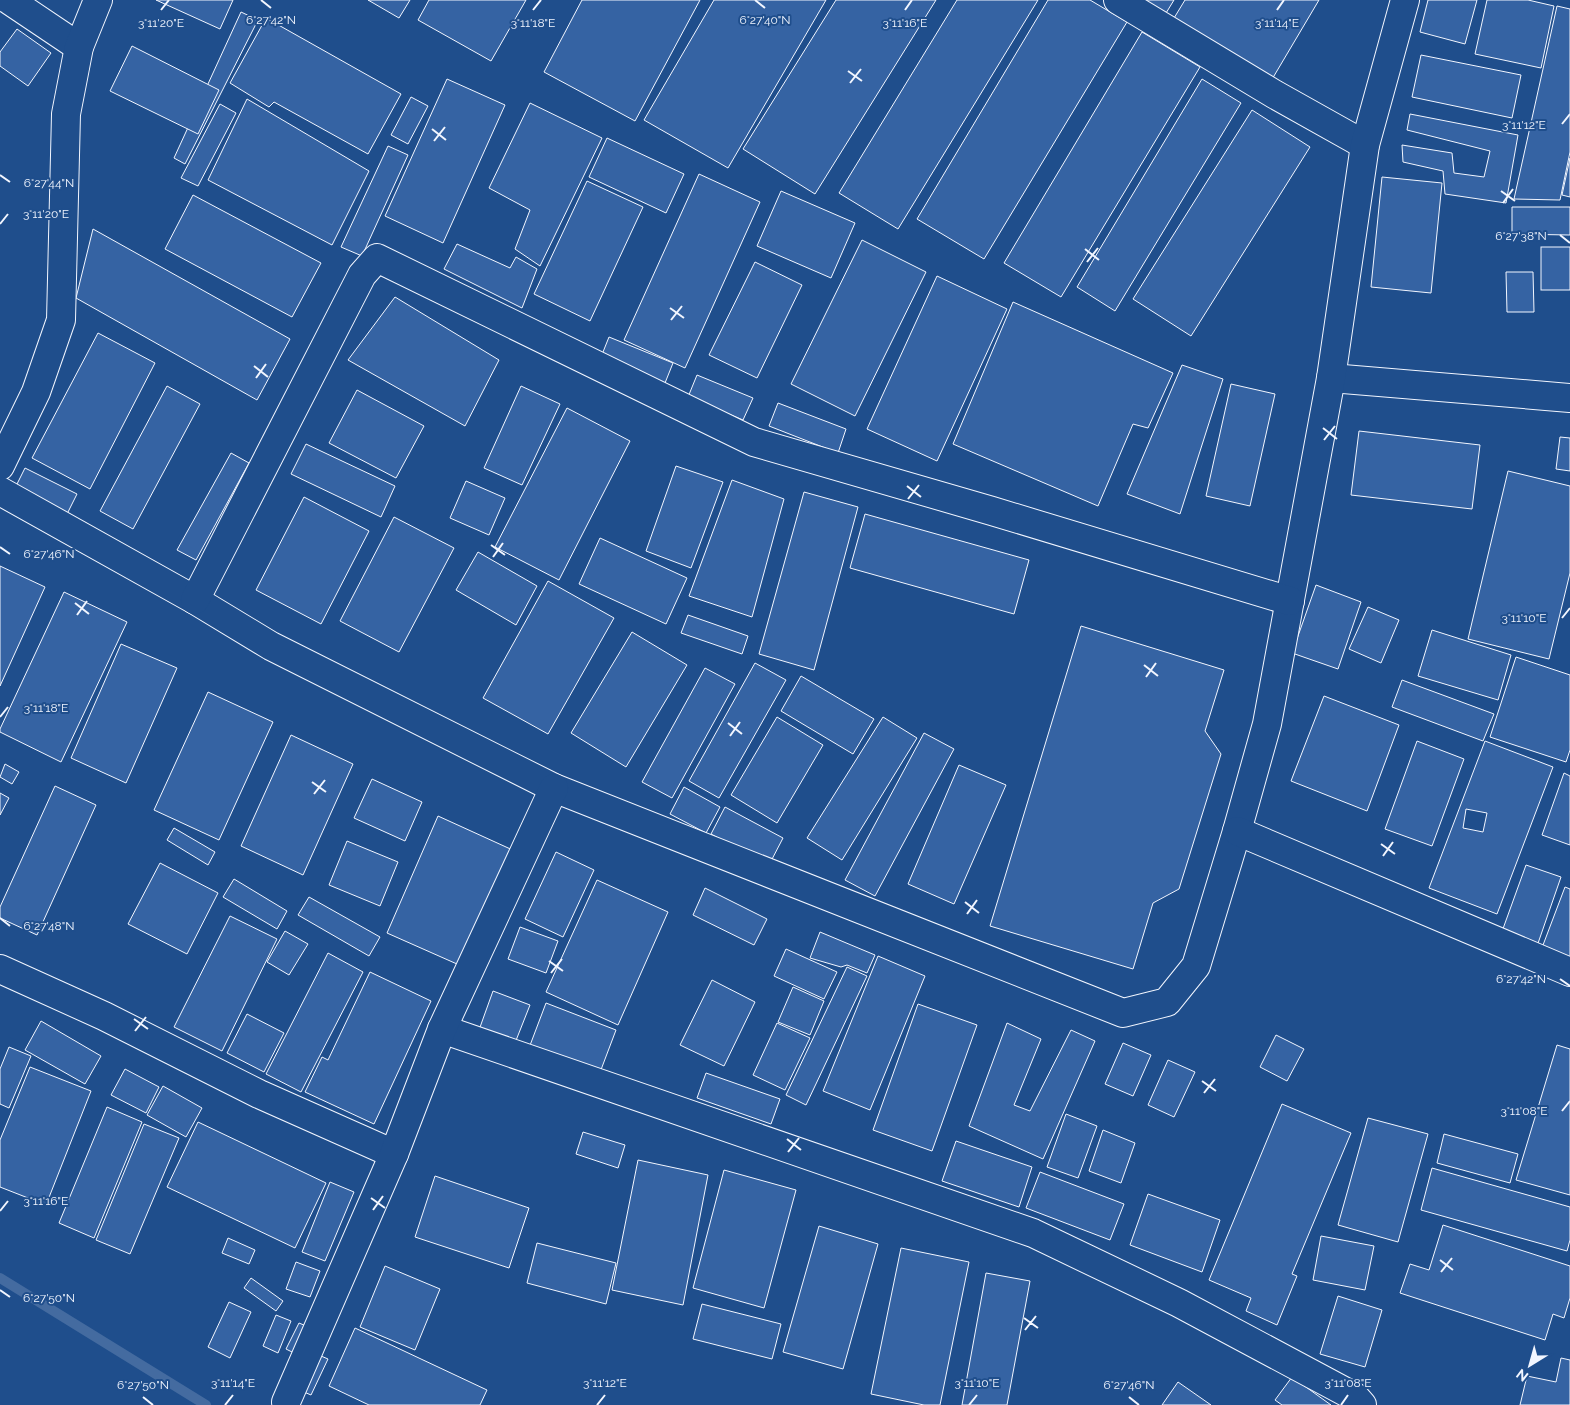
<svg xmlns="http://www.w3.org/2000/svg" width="1570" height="1405" font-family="Raleway,sans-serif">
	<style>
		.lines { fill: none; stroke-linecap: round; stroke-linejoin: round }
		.stream { stroke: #446ba0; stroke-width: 10 }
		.building { fill: #3563a3; stroke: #f2f6ff; fill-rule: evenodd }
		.minor-casing { stroke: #f2f6ff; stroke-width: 30 }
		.minor { stroke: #1f4e8c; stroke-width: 28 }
		.ticks { fill: none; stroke: #f2f6ff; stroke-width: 2 }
		.ticks-label { font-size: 12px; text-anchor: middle; fill: #f2f6ff; stroke: #1f4e8c; stroke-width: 4; stroke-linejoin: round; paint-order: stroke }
	</style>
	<rect width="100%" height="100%" fill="#1f4e8c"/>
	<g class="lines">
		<!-- stream -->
		<path class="stream" d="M0 1278 206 1405"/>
	</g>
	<!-- building -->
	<g class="building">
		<path d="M156 0H233L220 29Z"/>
		<path d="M368 0H410L399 18Z"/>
		<path d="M429 0H526L491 61 418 20Z"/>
		<path d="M582 0H700L635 121 544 72Z"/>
		<path d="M714 0H826L728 168 644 120Z"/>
		<path d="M836 0H936L815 194 743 149Z"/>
		<path d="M957 0H1038L898 229 839 193Z"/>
		<path d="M1048 0H1090L1127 22 984 259 917 219Z"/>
		<path d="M1134 0H1174L1163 18Z"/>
		<path d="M1185 0H1319L1271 81 1171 23Z"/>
		<path d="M1428 0H1477L1465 44 1420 32Z"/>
		<path d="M1487 0H1528L1554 6 1541 68 1475 54Z"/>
		<path d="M1557 6 1570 9V152L1560 200 1514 199Z"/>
		<path d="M241 12 258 20 185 164 174 158Z"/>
		<path d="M266 18 401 94 368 154 274 102 269 107 230 83Z"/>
		<path d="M17 29 51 53 28 86 0 66V52Z"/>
		<path d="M1142 32 1200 67 1061 297 1004 263Z"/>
		<path d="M132 46 219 90 198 134 110 91Z"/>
		<path d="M1421 55 1521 75 1512 118 1412 97Z"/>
		<path d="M447 79 505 105 443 243 385 216Z"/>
		<path d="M1202 79 1241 103 1115 311 1077 287Z"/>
		<path d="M411 97 428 106 408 144 391 135Z"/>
		<path d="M247 99 369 171 332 245 208 180Z"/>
		<path d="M530 103 602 138 540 266 515 249 530 210 489 188Z"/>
		<path d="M220 104 236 113 198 186 181 178Z"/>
		<path d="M1252 110 1310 147 1191 336 1133 299Z"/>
		<path d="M1410 114 1518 135 1506 203 1445 194 1443 171 1403 162 1402 145 1452 153 1454 173 1484 177 1490 151 1407 130Z"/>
		<path d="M607 138 684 174 666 213 589 177Z"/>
		<path d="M388 146 408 155 362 256 341 247Z"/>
		<path d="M1570 158V197L1562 195Z"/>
		<path d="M699 174 760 202 685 368 624 340Z"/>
		<path d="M1382 177 1442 183 1431 293 1371 287Z"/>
		<path d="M587 181 643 207 590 321 534 294Z"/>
		<path d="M781 191 855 223 831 278 757 246Z"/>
		<path d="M193 195 321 263 292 317 165 249Z"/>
		<path d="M1512 207H1570V235L1512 234Z"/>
		<path d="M93 229 290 339 257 400 76 298Z"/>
		<path d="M862 240 926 272 855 416 791 384Z"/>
		<path d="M457 244 510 268 516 257 537 269 522 308 444 269Z"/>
		<rect x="1541" y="247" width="29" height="43"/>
		<path d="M755 262 802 285 757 378 709 355Z"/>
		<path d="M1506 272H1533L1534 312H1507Z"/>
		<path d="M937 276 1007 309 937 461 867 429Z"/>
		<path d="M395 297 499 360 465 426 348 360Z"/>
		<path d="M1013 302 1173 373 1148 428 1133 424 1098 506 953 444Z"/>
		<path d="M98 333 155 363 90 489 32 458Z"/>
		<path d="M609 337 673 363 665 383 601 357Z"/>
		<path d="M1182 365 1223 379 1180 514 1127 494Z"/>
		<path d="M697 375 753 398 743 420 688 397Z"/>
		<path d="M1231 384 1275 394 1250 506 1206 496Z"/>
		<path d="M167 386 200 404 133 529 100 511Z"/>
		<path d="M521 386 560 404 522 485 484 468Z"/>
		<path d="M357 390 424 426 396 478 329 443Z"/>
		<path d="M778 403 846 429 838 453 769 426Z"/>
		<path d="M567 408 630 441 559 580 495 547Z"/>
		<path d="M1359 431 1480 445 1472 509 1351 495Z"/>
		<path d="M1560 437 1570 438V471L1556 469Z"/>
		<path d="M306 444 395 486 381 517 291 474Z"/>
		<path d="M231 453 249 463 196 560 177 550Z"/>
		<path d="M676 466 723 482 691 568 646 551Z"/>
		<path d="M25 468 77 494 66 516 14 490Z"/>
		<path d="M1508 471 1570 486V573L1549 659 1468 639Z"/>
		<path d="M732 480 784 499 752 617 689 596Z"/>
		<path d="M466 481 505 498 489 535 450 518Z"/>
		<path d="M804 492 858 507 814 670 759 654Z"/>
		<path d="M304 497 369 531 321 624 256 590Z"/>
		<path d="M865 514 1029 560 1014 614 850 568Z"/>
		<path d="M394 517 454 548 399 652 340 621Z"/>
		<path d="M600 538 687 578 666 624 579 584Z"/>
		<path d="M478 552 537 586 516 625 456 590Z"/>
		<path d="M0 566 45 587 0 686Z"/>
		<path d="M548 581 614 618 548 734 483 698Z"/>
		<path d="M1316 585 1361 602 1338 669 1292 653Z"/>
		<path d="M64 592 127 622 61 762 0 732V729Z"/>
		<path d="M1368 607 1399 620 1381 663 1349 649Z"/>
		<path d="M688 615 748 636 742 654 681 633Z"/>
		<path d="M1081 626 1224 670 1205 731 1221 754 1179 889 1153 903 1133 969 990 926Z"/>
		<path d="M1432 630 1511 655 1498 700 1418 676Z"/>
		<path d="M632 632 687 665 626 767 571 733Z"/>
		<path d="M121 644 177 668 126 783 71 758Z"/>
		<path d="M1516 657 1570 675V750L1566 762 1490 737Z"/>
		<path d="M755 663 786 680 719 798 689 781Z"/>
		<path d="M705 668 735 684 672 798 642 782Z"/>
		<path d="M801 676 874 719 853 754 781 711Z"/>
		<path d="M1402 680 1494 714 1483 741 1392 707Z"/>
		<path d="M208 692 273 722 219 840 154 810Z"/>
		<path d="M1324 696 1399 725 1367 811 1291 781Z"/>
		<path d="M777 717 823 745 777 823 731 795Z"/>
		<path d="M883 717 917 738 842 860 807 838Z"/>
		<path d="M924 733 954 749 875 896 845 880Z"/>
		<path d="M291 735 353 764 303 875 241 846Z"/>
		<path d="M1417 741 1464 759 1432 846 1385 829Z"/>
		<path d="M1485 741 1553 767 1497 914 1429 888ZM1466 809 1487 813 1483 832 1463 828Z"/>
		<path d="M5 764 19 772 12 784 0 777Z"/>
		<path d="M959 765 1006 785 954 904 908 884Z"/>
		<path d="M1564 773 1570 776V845L1542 835Z"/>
		<path d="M372 779 422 802 405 841 354 818Z"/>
		<path d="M55 786 96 805 37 935 0 918V907Z"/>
		<path d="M684 787 720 807 706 833 670 814Z"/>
		<path d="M0 793 9 798 0 815Z"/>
		<path d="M725 807 783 838 769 865 711 834Z"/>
		<path d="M438 816 517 852 466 968 387 933Z"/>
		<path d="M174 828 215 852 208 865 167 840Z"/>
		<path d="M347 841 398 862 380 906 329 885Z"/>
		<path d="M556 852 594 870 563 937 525 919Z"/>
		<path d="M160 863 218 893 187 954 128 924Z"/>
		<path d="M1526 865 1561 877 1536 949 1500 937Z"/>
		<path d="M234 879 287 911 277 929 223 897Z"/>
		<path d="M597 880 668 912 618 1025 546 992Z"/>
		<path d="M1565 887 1570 889V964L1540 953Z"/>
		<path d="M705 888 767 919 754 945 693 915Z"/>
		<path d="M309 897 380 937 369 956 298 915Z"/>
		<path d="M230 916 277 939 222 1051 174 1027Z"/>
		<path d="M520 927 558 941 546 973 508 959Z"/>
		<path d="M285 931 308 944 289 975 267 962Z"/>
		<path d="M820 932 875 955 867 973 847 965 841 967 810 958Z"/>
		<path d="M786 949 837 972 824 999 774 976Z"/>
		<path d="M328 953 363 972 301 1092 266 1074Z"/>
		<path d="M878 956 925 976 870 1110 823 1091Z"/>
		<path d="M847 967 867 976 806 1105 786 1095Z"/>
		<path d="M370 972 431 1001 374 1124 305 1092 322 1057 328 1060Z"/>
		<path d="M712 980 755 1002 724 1066 680 1045Z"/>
		<path d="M793 987 824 1001 810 1035 778 1022Z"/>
		<path d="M493 991 530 1005 515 1043 479 1030Z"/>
		<path d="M546 1003 616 1030 599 1075 529 1048Z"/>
		<path d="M918 1004 977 1025 932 1151 873 1130Z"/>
		<path d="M247 1014 284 1033 264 1072 227 1053Z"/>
		<path d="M41 1021 101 1056 85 1084 25 1050Z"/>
		<path d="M777 1023 810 1038 785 1090 753 1075Z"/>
		<path d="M1007 1023 1041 1039 1014 1105 1030 1111 1071 1030 1095 1041 1043 1159 969 1126Z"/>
		<path d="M1276 1035 1304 1049 1287 1081 1260 1067Z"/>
		<path d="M1123 1043 1151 1055 1133 1096 1105 1084Z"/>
		<path d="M1557 1045 1570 1049V1195L1516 1180Z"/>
		<path d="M9 1047 31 1056 9 1108 0 1104V1069Z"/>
		<path d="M1168 1060 1195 1072 1174 1117 1148 1105Z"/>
		<path d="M30 1067 91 1091 46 1205 0 1187V1140Z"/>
		<path d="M125 1069 159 1087 146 1113 111 1095Z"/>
		<path d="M706 1073 780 1099 771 1124 697 1098Z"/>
		<path d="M163 1086 202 1108 186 1137 147 1115Z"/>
		<path d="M1282 1104 1351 1133 1292 1274 1297 1276 1277 1325 1246 1311 1251 1298 1209 1280Z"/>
		<path d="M107 1107 142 1122 94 1238 59 1223Z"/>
		<path d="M1066 1114 1097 1126 1078 1178 1047 1167Z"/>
		<path d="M1368 1118 1428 1134 1398 1242 1338 1225Z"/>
		<path d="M198 1122 326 1183 295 1248 167 1187Z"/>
		<path d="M144 1124 179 1138 130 1254 96 1240Z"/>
		<path d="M1103 1130 1135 1143 1121 1183 1089 1171Z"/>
		<path d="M583 1132 625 1145 618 1168 576 1154Z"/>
		<path d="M1444 1134 1518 1154 1510 1183 1437 1163Z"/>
		<path d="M956 1141 1032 1167 1019 1207 942 1181Z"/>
		<path d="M638 1160 708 1175 683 1305 612 1290Z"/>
		<path d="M1432 1168 1570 1207V1240L1567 1251 1421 1210Z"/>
		<path d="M724 1170 796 1190 764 1308 693 1288Z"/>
		<path d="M1040 1172 1124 1204 1110 1240 1026 1208Z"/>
		<path d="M435 1176 529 1208 509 1268 415 1237Z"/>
		<path d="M330 1182 354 1192 325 1261 302 1252Z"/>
		<path d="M1148 1194 1220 1220 1202 1272 1130 1245Z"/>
		<path d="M1443 1225 1570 1266V1298L1564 1318 1553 1314 1545 1340 1400 1293 1410 1264 1429 1270Z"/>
		<path d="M819 1226 878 1244 843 1369 783 1352Z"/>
		<path d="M1321 1236 1374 1246 1365 1290 1313 1280Z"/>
		<path d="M228 1238 255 1250 249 1264 222 1253Z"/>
		<path d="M537 1243 616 1263 606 1304 527 1283Z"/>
		<path d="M901 1248 969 1262 940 1405H924L871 1394Z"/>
		<path d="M296 1262 320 1271 310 1297 286 1289Z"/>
		<path d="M385 1266 440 1289 415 1350 360 1327Z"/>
		<path d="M986 1273 1030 1281 1007 1405H962Z"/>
		<path d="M251 1278 283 1301 276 1311 244 1288Z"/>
		<path d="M1338 1296 1382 1310 1365 1367 1320 1354Z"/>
		<path d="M229 1302 251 1312 230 1358 208 1347Z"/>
		<path d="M702 1304 781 1324 772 1359 693 1339Z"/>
		<path d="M276 1315 291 1321 278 1353 263 1346Z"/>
		<path d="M299 1323 311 1328 298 1355 286 1349Z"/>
		<path d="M355 1328 487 1390 480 1405H369L329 1386Z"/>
		<path d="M314 1353 328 1359 311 1395 297 1389Z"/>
		<path d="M1561 1358 1570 1360V1405H1520L1527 1376 1556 1382Z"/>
		<path d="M1292 1377 1331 1405H1282L1275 1400Z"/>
		<path d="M1178 1382 1211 1405H1162Z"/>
	</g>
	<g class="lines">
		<defs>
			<g id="minor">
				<path d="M9 0 79 47"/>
				<path d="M1118 0 1274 94 1365 145"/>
				<path d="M1331 378 1570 398"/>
				<path d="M0 466 36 392 61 320 66 114 79 47 98 0"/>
				<path d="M0 491 195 600 271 646 554 788 1123 1013 1167 1002 1196 966 1237 831 1267 724 1331 378 1365 145 1405 0"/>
				<path d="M195 600 362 275 377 258 754 442 992 511 1290 601"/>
				<path d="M1237 831 1570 972"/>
				<path d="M0 969 104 1016 259 1094 394 1154"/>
				<path d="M442 1029 1033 1233 1179 1303 1355 1397 1362 1405"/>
				<path d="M286 1402 394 1154 442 1029 554 788"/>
			</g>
		</defs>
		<!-- minor casing -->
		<use href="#minor" class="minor-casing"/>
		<!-- minor -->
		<use href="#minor" class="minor"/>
	</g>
	<!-- ticks -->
	<path class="ticks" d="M261 0 271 8M755 0 765 8M161 10 169 0M533 10 541 0M905 10 912 0M1277 10 1284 0M848 71 862 81M850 83 861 69M1562 124 1570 114M432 129 446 140M434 141 445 127M0 175 10 182M1501 191 1515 201M1503 203 1513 189M0 224 8 214M1560 235 1570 243M1085 249 1099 260M1087 262 1098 248M670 308 684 318M671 320 682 306M254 366 268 377M256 378 266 364M1323 428 1337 439M1324 440 1335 426M907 486 921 497M908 499 919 485M491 545 505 555M0 547 10 554M493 557 503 543M75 603 89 614M77 615 87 601M1562 618 1570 608M1144 665 1158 676M1146 677 1156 663M0 717 8 707M728 723 742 734M730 736 740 722M312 782 326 792M314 794 325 780M1381 844 1395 854M1383 856 1393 842M965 902 979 913M967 914 977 900M0 918 10 926M549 961 563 971M551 973 562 959M1560 979 1570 986M134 1019 148 1029M135 1031 146 1017M1202 1081 1216 1091M1204 1093 1215 1079M1562 1111 1570 1101M787 1139 801 1150M788 1152 799 1138M371 1198 385 1208M373 1210 383 1196M0 1211 8 1201M1440 1260 1453 1270M1441 1272 1452 1258M0 1290 10 1297M1024 1318 1038 1328M1025 1330 1036 1316M143 1397 153 1405M1129 1397 1139 1405M225 1405 233 1395M597 1405 605 1395M969 1405 977 1395M1341 1405 1348 1395"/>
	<g class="ticks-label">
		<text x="765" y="24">6°27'40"N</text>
		<text x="271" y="24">6°27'42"N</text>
		<text x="161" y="27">3°11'20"E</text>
		<text x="533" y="27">3°11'18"E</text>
		<text x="905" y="27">3°11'16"E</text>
		<text x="1277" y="27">3°11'14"E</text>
		<text x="1524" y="129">3°11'12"E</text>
		<text x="49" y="187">6°27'44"N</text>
		<text x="46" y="218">3°11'20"E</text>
		<text x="1521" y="240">6°27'38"N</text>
		<text x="49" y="558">6°27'46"N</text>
		<text x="1524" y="622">3°11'10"E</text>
		<text x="46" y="712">3°11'18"E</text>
		<text x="49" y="930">6°27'48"N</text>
		<text x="1521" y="983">6°27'42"N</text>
		<text x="1524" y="1115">3°11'08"E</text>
		<text x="46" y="1205">3°11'16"E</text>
		<text x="49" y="1302">6°27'50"N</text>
		<text x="233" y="1387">3°11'14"E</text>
		<text x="605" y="1387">3°11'12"E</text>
		<text x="977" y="1387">3°11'10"E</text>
		<text x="1348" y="1387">3°11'08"E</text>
		<text x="143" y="1389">6°27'50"N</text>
		<text x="1129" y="1389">6°27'46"N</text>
	</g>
	<!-- north arrow -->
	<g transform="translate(1530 1365) rotate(217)" stroke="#1f4e8c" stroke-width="4" paint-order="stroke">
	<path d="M0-4L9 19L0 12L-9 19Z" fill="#f2f6ff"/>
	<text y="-8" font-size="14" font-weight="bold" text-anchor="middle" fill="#f2f6ff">N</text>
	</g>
</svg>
